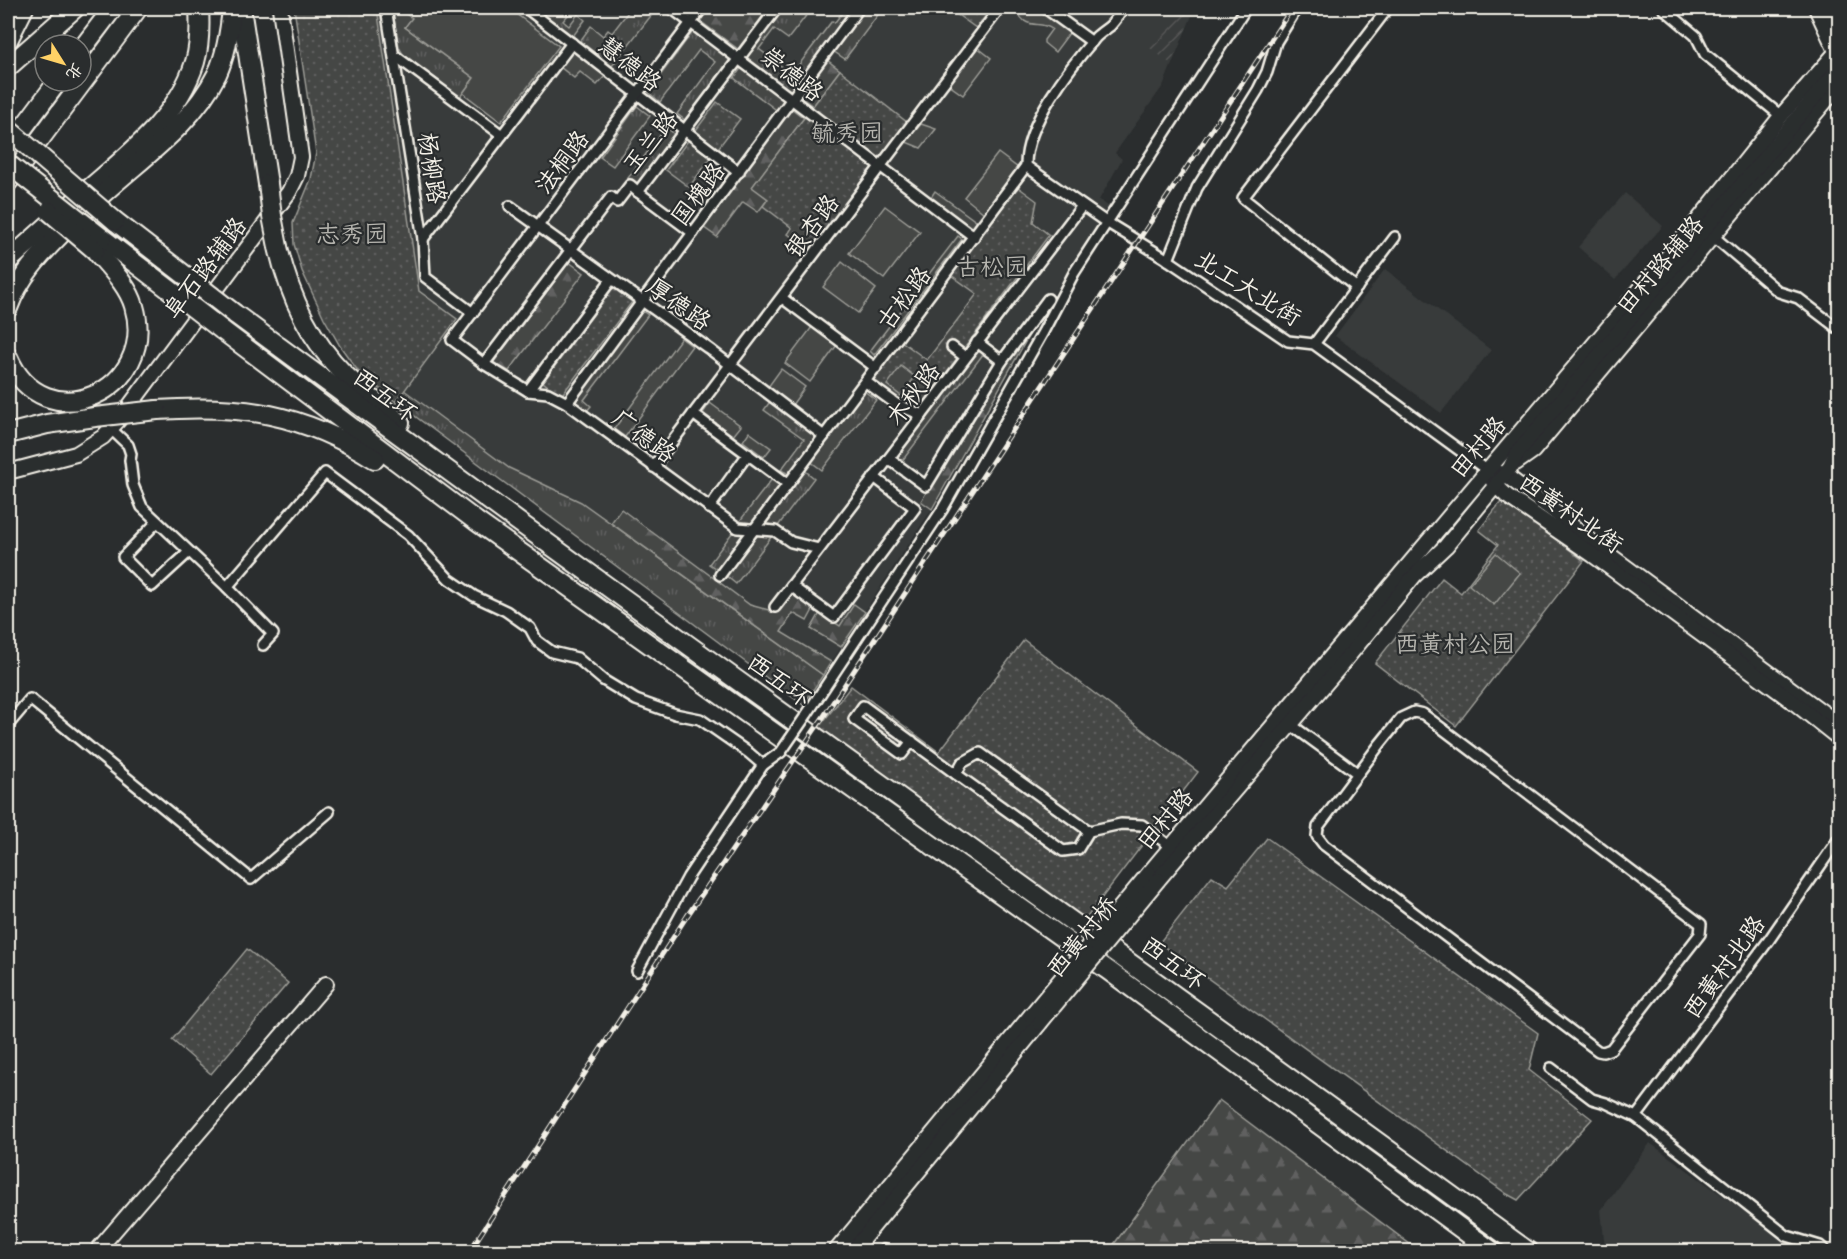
<svg xmlns="http://www.w3.org/2000/svg" width="1847" height="1259" font-family="Dekko,'LXGW WenKai TC',sans-serif">
	<style>
		.built { fill: #373a3a }
		.industrial { fill: url(#industrial-furrows) }
		.grass { fill: url(#grass-tufts); stroke: #9c9c96; stroke-width: 1.5 }
		.forest { fill: url(#forest-firs); stroke: #9c9c96; stroke-width: 1.5 }
		.park { fill: url(#park-dots); stroke: #9c9c96; stroke-width: 1.5 }
		.garden { fill: #444645; stroke: #9c9c96; stroke-width: 1.5 }
		.lines { fill: none; stroke-linecap: round; stroke-linejoin: round }
		.street-casing { stroke: #f4f1e8; stroke-width: 14 }
		.secondary-casing { stroke: #f4f1e8; stroke-width: 18 }
		.highway-casing { stroke: #f4f1e8; stroke-width: 22 }
		.street { stroke: #2a2d2e; stroke-width: 9 }
		.secondary { stroke: #2a2d2e; stroke-width: 14 }
		.highway { stroke: #2a2d2e; stroke-width: 18 }
		.rail-casing { stroke: #f4f1e8; stroke-width: 5 }
		.rail { stroke: #2a2d2e; stroke-width: 3; stroke-dasharray: 9; stroke-linecap: butt }
		.street-bridge-casing { stroke: #f4f1e8; stroke-width: 14; stroke-linecap: butt }
		.secondary-bridge-casing { stroke: #f4f1e8; stroke-width: 18; stroke-linecap: butt }
		.highway-bridge-casing { stroke: #f4f1e8; stroke-width: 22; stroke-linecap: butt }
		.street-bridge { stroke: #2a2d2e; stroke-width: 9 }
		.secondary-bridge { stroke: #2a2d2e; stroke-width: 14 }
		.highway-bridge { stroke: #2a2d2e; stroke-width: 18 }
		.labels { text-anchor: middle; stroke-width: 4.5; stroke-linejoin: round; paint-order: stroke }
		.street-label { font-size: 24px; fill: #f4f1e8; stroke: #2a2d2e }
		.park-label { font-size: 24px; fill: #b6b5af; stroke: #2a2d2e }
	</style>
	<defs>
		<pattern id="industrial-furrows" width="10" height="10" patternUnits="userSpaceOnUse" patternTransform="scale(1.5)"><rect width="10" height="10" fill="#373a3a"/><path d="M-1 1l2-2M0 10L10 0M9 11l2-2" fill="none" stroke="#555756"/></pattern>
		<pattern id="grass-tufts" width="24" height="20" patternUnits="userSpaceOnUse" patternTransform="scale(1.5)"><rect width="24" height="20" fill="#444645"/><path d="M3 7l-1-3M5 7V3M7 7l1-3M15 17l-1-3M17 17v-4M19 17l1-3" fill="none" stroke="#606160"/></pattern>
		<pattern id="forest-firs" width="22" height="20" patternUnits="userSpaceOnUse" patternTransform="scale(1.5)"><rect width="22" height="20" fill="#444645"/><path d="M5 1l3.5 6h-7zM16 11l3.5 6h-7z" fill="#606160"/></pattern>
		<pattern id="park-dots" width="8" height="8" patternUnits="userSpaceOnUse" patternTransform="scale(1.5)"><rect width="8" height="8" fill="#444645"/><path d="M2 2h.1M6 6h.1" fill="none" stroke="#606160" stroke-width="1.8" stroke-linecap="round"/></pattern>
	</defs>
	<rect width="100%" height="100%" fill="#2a2d2e"/>
	<filter id="ink" filterUnits="userSpaceOnUse"><feTurbulence type="fractalNoise" baseFrequency=".0167" numOctaves="2"/><feDisplacementMap in="SourceGraphic" scale="12" xChannelSelector="R" yChannelSelector="G"/><feConvolveMatrix kernelMatrix="1 2 1 2 8 2 1 2 1" color-interpolation-filters="sRGB"/></filter>
	<g filter="url(#ink)">
		<!-- built -->
		<g class="built">
			<path d="M377 8H1195L1163 86 1115 153 1122 159 1099 200 1111 208 1052 296 932 509 823 675 582 502 509 468 404 390 457 320 419 291Z"/>
			<path d="M1625 193 1663 226 1615 280 1578 247Z"/>
			<path d="M1385 269 1491 350 1441 413 1335 336Z"/>
			<path d="M1650 1143 1799 1251 1605 1250 1601 1210Z"/>
		</g>
		<!-- industrial -->
		<path class="industrial" d="M1168 8H1195L1171 64 1150 48 1174 17 1166 11Z"/>
		<!-- grass -->
		<g class="grass">
			<path d="M392 8H397L412 18 405 27 474 78 460 97 403 54 399 47Z"/>
			<path d="M536 8H557L568 15 563 21 569 26 578 14 585 20 573 36Z"/>
			<path d="M631 8H657L612 66 580 41 591 26 603 36 608 30 612 33Z"/>
			<path d="M782 8H812L788 39 774 29 759 49 792 74 832 21 835 22 846 8H853L792 91 745 57Z"/>
			<path d="M694 30 731 58 685 120 677 114 715 62 699 50 660 102 648 92Z"/>
			<path d="M742 67 787 100 779 112 734 78Z"/>
			<path d="M637 106 650 116 613 166 600 157Z"/>
			<path d="M666 127 674 134 637 184 628 178Z"/>
			<path d="M958 236 962 239 874 355 870 351Z"/>
			<path d="M977 348 984 353 902 461 895 456Z"/>
			<path d="M404 390 509 468 581 502 823 675 803 705 396 402Z"/>
			<path d="M864 391 876 400 822 470 810 461Z"/>
			<path d="M771 400 819 436 790 475 781 470 804 439 764 410Z"/>
			<path d="M803 469 814 478 778 526 762 524Z"/>
			<path d="M772 479 782 486 754 523 739 522Z"/>
			<path d="M732 533 746 534 718 570 709 564Z"/>
			<path d="M755 535 772 536 736 584 725 575Z"/>
		</g>
		<!-- forest -->
		<g class="forest">
			<path d="M710 8H769L738 49 700 21Z"/>
			<path d="M865 8H883L845 59 833 51Z"/>
			<path d="M827 60 840 70 813 106 800 97Z"/>
			<path d="M791 108 804 118 753 186 768 199 758 212 743 202 717 237 703 227Z"/>
			<path d="M569 262 584 273 509 371 493 363Z"/>
			<path d="M1047 303 932 509 921 501 1005 363Z"/>
			<path d="M621 509 750 605 776 612 791 592 814 608 807 621 793 613 781 632 831 662 823 675 611 523Z"/>
			<path d="M854 604 865 612 841 647 811 629 820 613 840 626Z"/>
			<path d="M1219 1100 1419 1251H1109Z"/>
		</g>
		<!-- park -->
		<g class="park">
			<path d="M294 8H377L419 291 457 319 396 402 358 371 340 346 324 318 302 271 294 244 293 223 311 179 316 153Z"/>
			<path d="M948 8H992L976 28Z"/>
			<path d="M840 70 908 123 810 251 788 234 792 228 763 206 768 199 752 187Z"/>
			<path d="M717 102 740 119 689 187 666 170Z"/>
			<path d="M1018 187 1037 201 1033 222 1049 235 919 409 899 401 872 380 901 341 927 360 977 294 951 275Z"/>
			<path d="M613 288 632 302 561 396 543 382Z"/>
			<path d="M1504 498 1584 561 1456 726 1375 663 1442 578 1461 593 1498 545 1479 530Z"/>
			<path d="M1024 640 1198 772 1081 925 819 727 851 686 939 752Z"/>
			<path d="M1267 838 1538 1033 1529 1070 1592 1119 1518 1200 1507 1194 1159 943 1212 876 1228 886Z"/>
			<path d="M247 949 288 983 211 1074 172 1040Z"/>
		</g>
		<!-- garden -->
		<g class="garden">
			<path d="M397 8H508L559 46 501 122 463 93 474 78 405 27 412 18Z"/>
			<path d="M1019 8C1040 7 1053 20 1070 32L1055 52 1044 43V40L1052 29C1039 19 1027 32 1017 11Z"/>
			<path d="M977 47 991 58 963 95 949 85Z"/>
			<path d="M574 49 606 75 597 85 580 72 574 78 560 67Z"/>
			<path d="M921 124 936 129 921 148 906 142Z"/>
			<path d="M998 153 1018 168 984 213 964 197Z"/>
			<path d="M935 191 977 222 970 231 929 200Z"/>
			<path d="M885 206 920 232 884 279 849 253Z"/>
			<path d="M842 262 876 289 858 313 823 287Z"/>
			<path d="M641 310 648 315 584 400 591 406 586 412 572 402Z"/>
			<path d="M812 327 837 345 810 382 785 363Z"/>
			<path d="M681 338 692 346 625 437 614 429Z"/>
			<path d="M901 366 915 377 901 396 887 385Z"/>
			<path d="M781 369 805 387 792 405 768 387Z"/>
			<path d="M710 403 741 426 733 436 703 413Z"/>
			<path d="M749 432 771 448 764 457 743 441Z"/>
			<path d="M1496 553 1520 573 1494 605 1469 585Z"/>
		</g>
		<g class="lines">
			<defs>
				<g id="street">
					<path d="M386 8 423 239 425 277 473 313"/>
					<path d="M526 8 739 172"/>
					<path d="M671 8 974 237"/>
					<path d="M702 8 452 340 484 364 528 391 548 393 567 403 738 528 775 531 791 542 819 549"/>
					<path d="M1045 8 1092 42"/>
					<path d="M1663 8 1696 36 1705 54 1781 116"/>
					<path d="M394 55 502 135"/>
					<path d="M1026 166 1103 220 1165 258 1288 341 1314 344 1488 471"/>
					<path d="M638 192 693 233"/>
					<path d="M510 206 712 351 824 436"/>
					<path d="M1713 236 1779 292 1798 298 1840 330"/>
					<path d="M423 239 572 43"/>
					<path d="M1168 260 1197 188 1258 90 1267 72 1276 42 1297 8"/>
					<path d="M1357 288 1243 198 1388 8"/>
					<path d="M782 298 876 368"/>
					<path d="M977 342 1002 361"/>
					<path d="M1314 344 1395 237"/>
					<path d="M952 347 965 357"/>
					<path d="M484 364 611 197 617 202 630 185 638 192 777 8"/>
					<path d="M866 382 896 404 922 415"/>
					<path d="M528 391 611 280"/>
					<path d="M567 403 859 8"/>
					<path d="M693 414 788 484"/>
					<path d="M111 429 128 445 131 454 130 460 133 485 142 507 227 587 325 473 408 535 449 579 474 596 506 611 530 628 537 641 552 652 577 658 603 680 636 700 675 714 700 719 749 753 763 765 781 752"/>
					<path d="M889 459 926 486 1002 361 1048 299"/>
					<path d="M653 467 1000 8"/>
					<path d="M709 508 748 454"/>
					<path d="M157 522 123 557 152 586 189 552"/>
					<path d="M720 575 1026 166C1025 125 1069 68 1096 37 1100 33 1105 30 1110 26 1115 21 1120 13 1124 8"/>
					<path d="M791 586 834 617 915 508 874 477"/>
					<path d="M227 587 273 634 263 645"/>
					<path d="M775 607 1082 206"/>
					<path d="M1414 712 1423 714 1701 924 1700 934 1611 1049 1603 1052 1598 1051 1324 845 1317 836 1318 827 1380 744 1401 718Z"/>
					<path d="M807 714 942 510 1043 332 1074 273 1246 8"/>
					<path d="M1290 724 1357 773"/>
					<path d="M8 725 30 699 251 879 329 812"/>
					<path d="M912 741 902 754 854 719 863 706 956 774"/>
					<path d="M1089 831 1078 849 1063 851 956 774 962 763 980 753 1089 831 1121 824 1142 825 1171 847"/>
					<path d="M637 971 688 877 763 765"/>
					<path d="M1551 1068 1592 1099 1606 1103 1636 1117 1787 1236 1820 1246 1827 1252"/>
					<path d="M1636 1117 1769 940 1840 837"/>
					<path d="M883 1250 886 1252"/>
				</g>
				<g id="secondary">
					<path d="M1816 8 1836 51 1840 53"/>
					<path d="M1829 8 1840 32"/>
					<path d="M1516 463 1533 451 1840 84"/>
					<path d="M8 472 76 454 103 437 122 416 289 192 297 176 301 157 280 8"/>
					<path d="M1496 472 1504 474 1555 512 1592 542 1840 725"/>
					<path d="M1491 478 1495 485 1507 496 1593 555 1796 704 1840 739"/>
					<path d="M1149 873 1691 229 1781 116 1840 48"/>
					<path d="M1158 880 1338 669 1414 576 1446 546 1510 468 1518 452 1840 67"/>
					<path d="M96 1252 326 984"/>
					<path d="M835 1252 1031 1015"/>
					<path d="M852 1252 1040 1023"/>
				</g>
				<g id="highway">
					<path d="M241 8 268 184"/>
					<path d="M8 40 24 8"/>
					<path d="M81 50 113 8"/>
					<path d="M8 67 75 8"/>
					<path d="M8 148 58 81"/>
					<path d="M8 182 138 8"/>
					<path d="M115 221 199 286"/>
					<path d="M102 238 187 303"/>
					<path d="M278 247C289 294 309 339 344 374 362 391 382 407 400 423"/>
					<path d="M8 261C35 237 63 212 90 188 131 153 178 116 195 62 200 45 200 25 199 8"/>
					<path d="M8 308C19 277 40 255 64 231 78 217 92 203 107 190 147 154 192 124 217 74 226 55 230 29 232 8"/>
					<path d="M235 314C663 631 1099 938 1529 1252"/>
					<path d="M222 330 476 521 1109 971 1493 1252"/>
					<path d="M8 357C44 442 159 391 134 306 128 285 109 267 95 250"/>
					<path d="M157 410C242 404 301 413 375 459"/>
					<path d="M8 434 47 424 95 417"/>
				</g>
			</defs>
			<!-- street casing -->
			<use href="#street" class="street-casing"/>
			<!-- secondary casing -->
			<use href="#secondary" class="secondary-casing"/>
			<!-- highway casing -->
			<use href="#highway" class="highway-casing"/>
			<!-- street -->
			<use href="#street" class="street"/>
			<!-- secondary -->
			<use href="#secondary" class="secondary"/>
			<!-- highway -->
			<use href="#highway" class="highway"/>
			<defs>
				<path id="rail" d="M469 1252 687 916 824 716 1292 8"/>
			</defs>
			<!-- rail casing -->
			<use href="#rail" class="rail-casing"/>
			<!-- rail -->
			<use href="#rail" class="rail"/>
			<defs>
				<path id="street-bridge" d="M781 752 807 714"/>
				<g id="secondary-bridge">
					<path d="M1031 1015 1149 873"/>
					<path d="M1040 1023 1158 880"/>
				</g>
				<g id="highway-bridge">
					<path d="M8 129 115 221"/>
					<path d="M8 164 102 238"/>
					<path d="M268 184 272 216 278 247"/>
					<path d="M49 211 95 250"/>
					<path d="M199 286 235 314"/>
					<path d="M187 303 222 330"/>
					<path d="M95 417 157 410"/>
				</g>
			</defs>
			<!-- street-bridge casing -->
			<use href="#street-bridge" class="street-bridge-casing"/>
			<!-- secondary-bridge casing -->
			<use href="#secondary-bridge" class="secondary-bridge-casing"/>
			<!-- highway-bridge casing -->
			<use href="#highway-bridge" class="highway-bridge-casing"/>
			<!-- street-bridge -->
			<use href="#street-bridge" class="street-bridge"/>
			<!-- secondary-bridge -->
			<use href="#secondary-bridge" class="secondary-bridge"/>
			<!-- highway-bridge -->
			<use href="#highway-bridge" class="highway-bridge"/>
		</g>
	</g>
	<g class="labels">
		<!-- street labels -->
		<g class="street-label">
			<text transform="translate(630 64) rotate(38)" y="8">慧德路</text>
			<text transform="translate(792 74) rotate(38)" y="8">崇德路</text>
			<text transform="translate(650 142) rotate(-51)" y="8">玉兰路</text>
			<text transform="translate(562 162) rotate(-53)" y="8">法桐路</text>
			<text transform="translate(432 168) rotate(81)" y="8">杨柳路</text>
			<text transform="translate(698 194) rotate(-53)" y="8">国槐路</text>
			<text transform="translate(812 226) rotate(-53)" y="8">银杏路</text>
			<text transform="translate(1660 265) rotate(-50)" y="8">田村路辅路</text>
			<text transform="translate(205 268) rotate(-53)" y="8">阜石路辅路</text>
			<text transform="translate(1248 288) rotate(32)" y="8">北工大北街</text>
			<text transform="translate(904 298) rotate(-53)" y="8">古松路</text>
			<text transform="translate(679 304) rotate(35)" y="8">厚德路</text>
			<text transform="translate(913 394) rotate(-53)" y="8">木秋路</text>
			<text transform="translate(385 395) rotate(36)" y="8">西五环</text>
			<text transform="translate(644 436) rotate(37)" y="8">广德路</text>
			<text transform="translate(1478 447) rotate(-50)" y="8">田村路</text>
			<text transform="translate(1571 513) rotate(35)" y="8">西黄村北街</text>
			<text transform="translate(779 680) rotate(36)" y="8">西五环</text>
			<text transform="translate(1165 819) rotate(-50)" y="8">田村路</text>
			<text transform="translate(1082 937) rotate(-51)" y="8">西黄村桥</text>
			<text transform="translate(1173 963) rotate(36)" y="8">西五环</text>
			<text transform="translate(1724 967) rotate(-54)" y="8">西黄村北路</text>
		</g>
		<!-- park labels -->
		<g class="park-label">
			<text x="847" y="141">毓秀园</text>
			<text x="352" y="242">志秀园</text>
			<text x="992" y="275">古松园</text>
			<text x="1455" y="652">西黄村公园</text>
		</g>
	</g>
	<!-- margin -->
	<rect width="1847" height="1259" fill="none" stroke="#2a2d2e" stroke-width="30"/>
	<rect x="15" y="15" width="1817" height="1229" fill="none" stroke="#f4f1e8" stroke-width="2" filter="url(#ink)"/>
	<!-- north arrow -->
	<g transform="translate(63 63) rotate(127)"><circle r="28" fill="#2a2d2e" stroke="#7b7b78" stroke-width="1.5"/>
	<path d="M0-4.5L10 22L0 15L-10 22Z" fill="#ffd166"/>
	<text y="-9" font-size="16" font-weight="bold" text-anchor="middle" fill="#f4f1e8">北</text>
	</g>
</svg>
